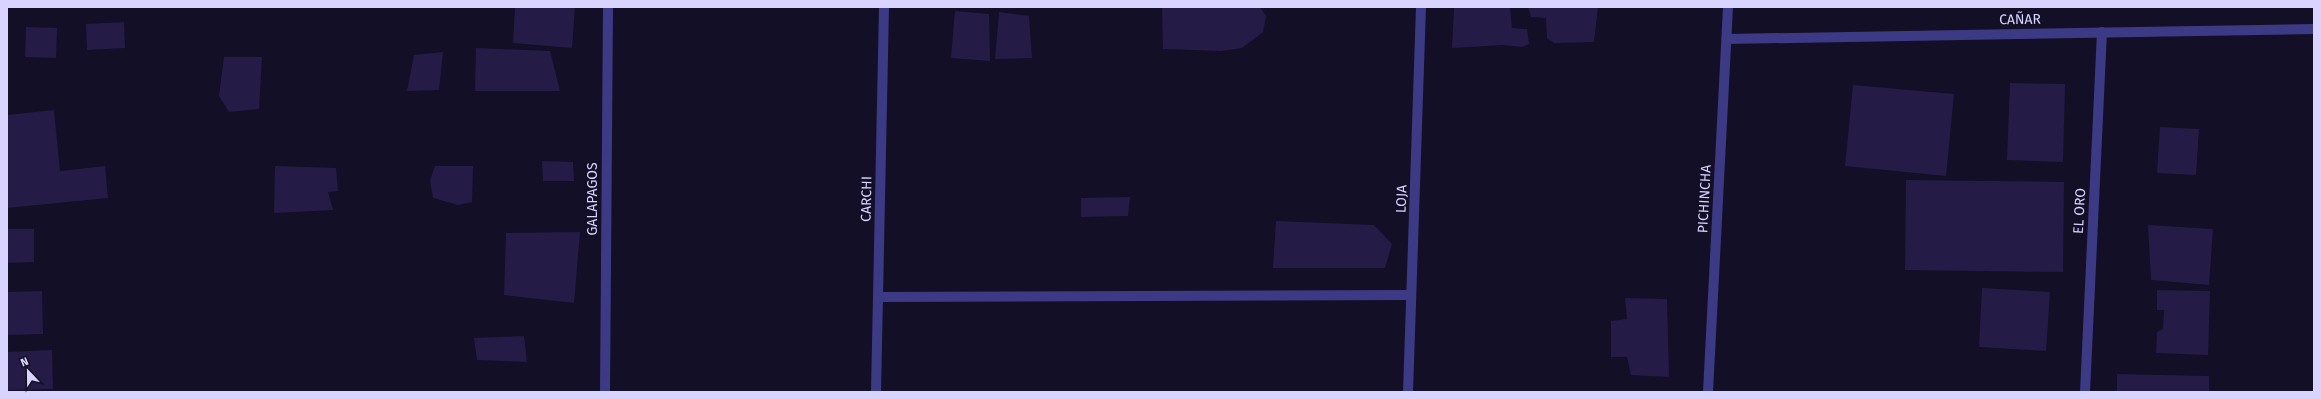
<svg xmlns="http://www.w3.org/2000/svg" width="2321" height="399" font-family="'Fira Sans',sans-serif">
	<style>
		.building { fill: #241b47 }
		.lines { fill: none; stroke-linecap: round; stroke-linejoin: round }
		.minor { stroke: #3d3a85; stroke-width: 10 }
		.labels { text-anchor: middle; stroke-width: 3; stroke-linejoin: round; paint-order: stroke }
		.street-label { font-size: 14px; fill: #d9d4ff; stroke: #130f26 }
	</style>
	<rect width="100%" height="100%" fill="#130f26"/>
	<!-- building -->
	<g class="building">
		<path d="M515 7H575L572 48 513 43Z"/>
		<path d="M1162 7H1260L1266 16 1263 32 1242 48 1221 51 1163 49Z"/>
		<path d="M1464 7H1510L1512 28 1527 29 1529 44 1522 47 1503 45 1452 48 1454 8Z"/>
		<path d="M1528 7H1598L1594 42 1554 43 1547 38 1546 18 1531 17Z"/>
		<path d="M955 11 989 14 990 61 951 58Z"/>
		<path d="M999 12 1029 16 1032 58 995 59Z"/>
		<path d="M124 22 125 48 87 50 86 24Z"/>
		<path d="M26 27 57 28 56 58 25 57Z"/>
		<path d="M476 48 550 51 560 91H475Z"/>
		<path d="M443 52 439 90 407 91 414 55Z"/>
		<path d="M224 57H262L259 109 229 112 219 96Z"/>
		<path d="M2010 83 2065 84 2063 162 2007 160Z"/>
		<path d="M1853 85 1954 94 1946 176 1845 166Z"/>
		<path d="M54 110 60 171 105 166 108 198 7 208V115Z"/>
		<path d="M2160 127 2199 129 2196 175 2157 173Z"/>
		<path d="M542 161 573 162 574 181H543Z"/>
		<path d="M275 166 336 168 338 191 328 192 333 210 274 213Z"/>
		<path d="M435 166H473L472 202 458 205 433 198 430 180Z"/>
		<path d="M1906 180 2064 182 2063 272 1905 270Z"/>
		<path d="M1130 197 1128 216 1081 217V198Z"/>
		<path d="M1276 221 1374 225 1392 244 1385 268H1273Z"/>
		<path d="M2148 225 2213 229 2209 285 2151 280Z"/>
		<path d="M7 229H34V262L7 263Z"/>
		<path d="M580 232 574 303 504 295 506 233Z"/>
		<path d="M1982 288 2050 292 2046 351 1979 347Z"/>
		<path d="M2157 290 2210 291 2208 355 2156 353 2157 332 2163 329 2164 310H2157Z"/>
		<path d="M42 291 43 334 7 335V292Z"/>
		<path d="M1625 298 1667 299 1669 377 1631 375 1627 357H1611V321L1627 319Z"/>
		<path d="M524 336 527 362 477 360 474 338Z"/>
		<path d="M52 350 53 389 7 390V352Z"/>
		<path d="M2117 374 2209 376V392H2117Z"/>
	</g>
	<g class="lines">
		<!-- minor -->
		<g class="minor">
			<path d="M1727 39 2314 29"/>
			<path d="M878 297 1411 295"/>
			<path d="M605 392 608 7"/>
			<path d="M876 392 884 7"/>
			<path d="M1408 392 1421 7"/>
			<path d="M1708 392 1728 7"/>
			<path d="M2085 392 2102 32"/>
		</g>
	</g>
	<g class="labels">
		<!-- street labels -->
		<g class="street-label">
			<text transform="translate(2020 19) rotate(-1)" y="5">CAÑAR</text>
			<text transform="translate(592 199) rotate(-90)" y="5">GALAPAGOS</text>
			<text transform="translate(866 199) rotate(-89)" y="5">CARCHI</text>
			<text transform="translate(1401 199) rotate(-88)" y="5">LOJA</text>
			<text transform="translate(1704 199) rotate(-87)" y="5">PICHINCHA</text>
			<text transform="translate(2079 211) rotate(-87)" y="5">EL ORO</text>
		</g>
	</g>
	<!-- border -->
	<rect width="2321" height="399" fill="none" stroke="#d9d4ff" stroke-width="16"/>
	<!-- north arrow -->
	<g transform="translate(28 371) rotate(338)" stroke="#130f26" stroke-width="3" paint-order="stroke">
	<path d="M0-3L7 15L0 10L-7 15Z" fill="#d9d4ff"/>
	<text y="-6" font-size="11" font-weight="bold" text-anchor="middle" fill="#d9d4ff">N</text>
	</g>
</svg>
